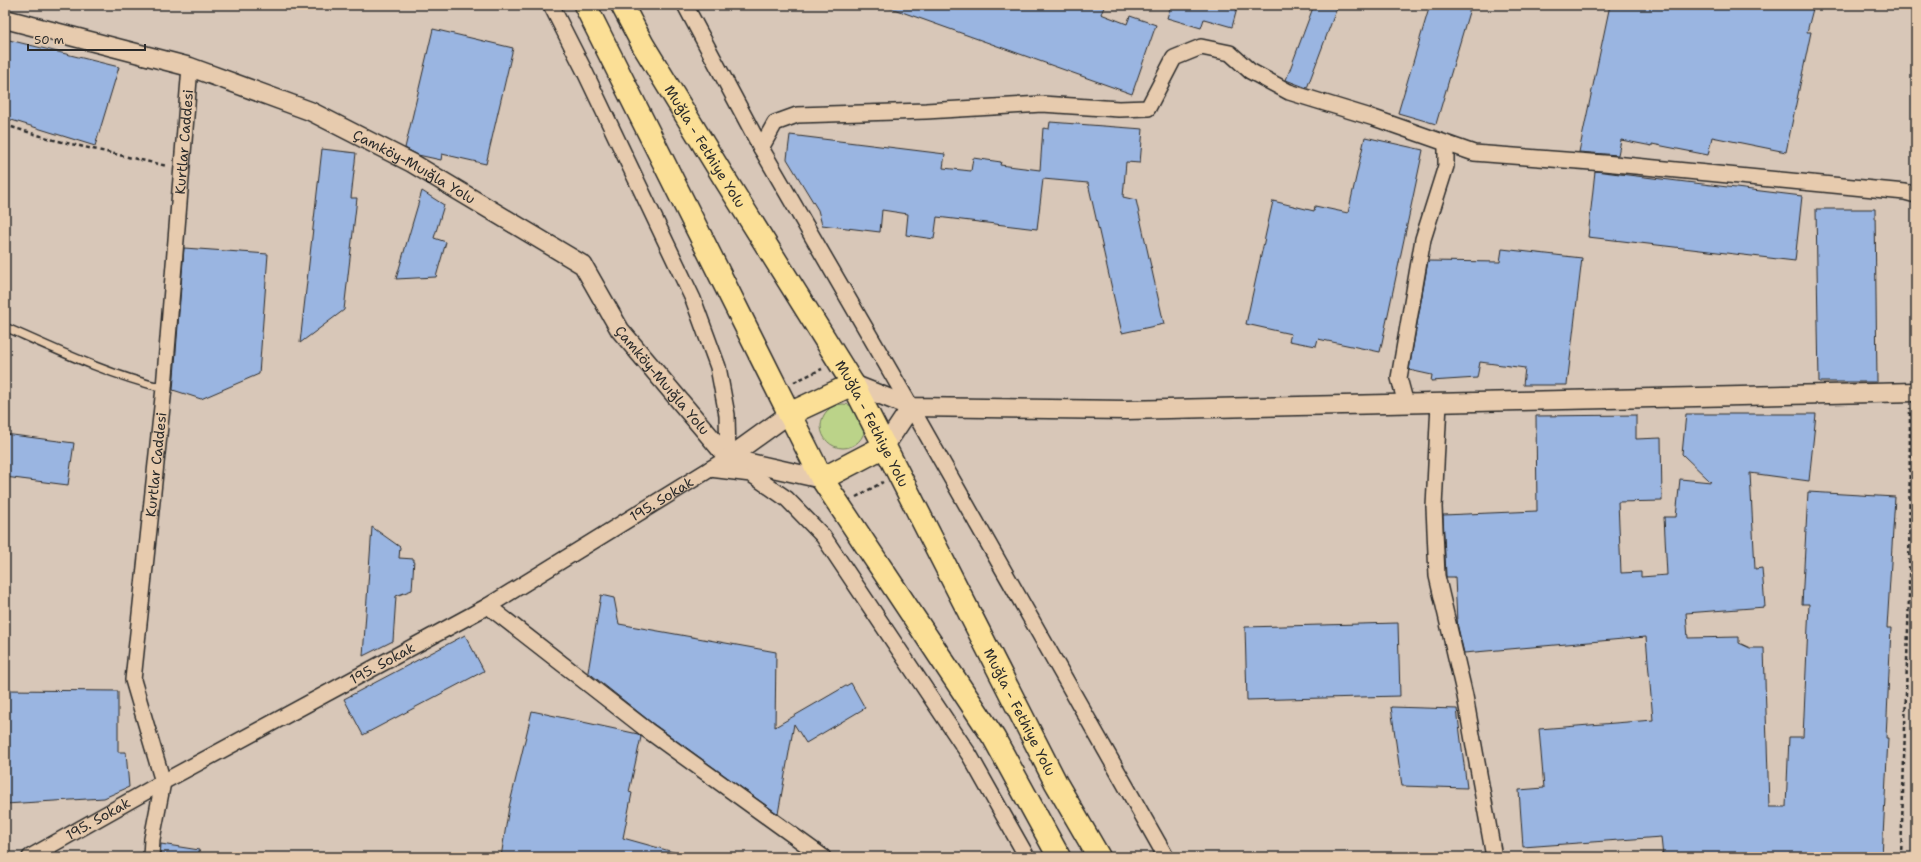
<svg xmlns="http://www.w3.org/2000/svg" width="1921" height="862" font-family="'Shantell Sans',sans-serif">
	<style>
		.green { fill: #bbd389; stroke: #737f5a }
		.building { fill: #9ab5e1; stroke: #2b2b2b }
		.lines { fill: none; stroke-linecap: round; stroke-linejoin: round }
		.service-casing { stroke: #2b2b2b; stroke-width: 10 }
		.minor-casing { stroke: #2b2b2b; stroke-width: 18 }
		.tertiary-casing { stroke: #2b2b2b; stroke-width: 21 }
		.trunk-casing { stroke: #2b2b2b; stroke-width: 25 }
		.path { stroke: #2b2b2b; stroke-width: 2.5; stroke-dasharray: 4 3; stroke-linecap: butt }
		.service { stroke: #e7cbae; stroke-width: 7 }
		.minor { stroke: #e7cbae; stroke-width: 15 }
		.tertiary { stroke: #e7cbae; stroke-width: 18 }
		.trunk { stroke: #fbdf96; stroke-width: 22 }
		.labels { text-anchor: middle; stroke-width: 3; stroke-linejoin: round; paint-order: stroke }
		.street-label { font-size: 14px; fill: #2b2b2b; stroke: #e7cbae }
	</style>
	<rect width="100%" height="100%" fill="#d8c7b8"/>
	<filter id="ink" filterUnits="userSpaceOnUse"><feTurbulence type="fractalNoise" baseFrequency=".025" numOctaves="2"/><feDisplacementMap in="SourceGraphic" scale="8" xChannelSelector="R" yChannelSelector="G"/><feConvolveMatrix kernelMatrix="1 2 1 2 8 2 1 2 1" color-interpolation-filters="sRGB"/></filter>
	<g filter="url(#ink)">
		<!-- green -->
		<circle class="green" cx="843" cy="426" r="22"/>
		<!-- building -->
		<g class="building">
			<path d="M889 5H1105L1101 14 1127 24 1130 16 1156 25 1132 94 888 7Z"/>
			<path d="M1171 5H1238L1232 27 1204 19 1201 28 1167 18Z"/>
			<path d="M1314 5H1338L1307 88 1286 80Z"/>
			<path d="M1430 5H1471L1436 124 1398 113Z"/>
			<path d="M1610 5H1814L1807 32H1811L1786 152 1712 137 1708 155 1652 144V146L1621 140 1618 155 1579 152Z"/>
			<path d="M433 29 513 48 486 164 442 154 441 160 418 155 405 148Z"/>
			<path d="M5 39 119 67 95 146 5 118Z"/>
			<path d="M1050 122 1143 129 1140 163 1126 162 1123 197 1136 200 1164 324 1122 333 1088 183 1043 179 1037 229 937 217 934 239 906 235 908 214 882 210 880 232 822 225 818 210 787 159 790 135 945 154 943 168 971 171 973 158 1001 162 1000 165 1040 170 1043 128 1049 129Z"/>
			<path d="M1365 137 1423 150 1380 352 1318 339 1316 346 1289 341 1291 334 1246 324 1273 201 1314 211 1315 206 1348 213Z"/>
			<path d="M322 149 356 153 351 198H357L344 310 300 343Z"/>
			<path d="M1595 171 1802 196 1795 261 1588 237Z"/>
			<path d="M422 191 444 205 434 238 446 242 436 277 396 279Z"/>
			<path d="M1816 209H1875L1877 382H1819Z"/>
			<path d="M184 248 268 254 259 374 201 399 173 390Z"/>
			<path d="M1502 249 1582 258 1567 385H1523L1525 368 1480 362 1477 378 1431 381 1432 375 1409 370 1428 261 1500 262Z"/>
			<path d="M1686 414H1816L1809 481 1750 473 1755 569 1762 568 1765 607 1686 613 1688 638 1739 637V643L1750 648H1764L1769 807H1786L1789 737H1803L1809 604H1802L1808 492 1895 497 1887 628H1891L1886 738H1888L1882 857H1663L1661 837 1523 847 1519 790 1544 788 1539 729 1653 720 1646 637 1464 653 1457 623 1455 577H1446V575L1443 515 1537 511 1536 416 1636 415V439L1661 438 1662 501 1618 502 1621 573 1641 572V577L1667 575 1664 517H1676L1680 479 1711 482 1682 454Z"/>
			<path d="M5 434 74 443 68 485 5 477Z"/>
			<path d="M372 527 400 547 399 558 414 559 412 590 396 596 393 641 363 656Z"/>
			<path d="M601 595 614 598 619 624 776 652 775 727 851 683 865 708 806 743 794 724 778 814 652 723 588 672Z"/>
			<path d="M1398 623 1400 696 1247 700 1245 627Z"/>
			<path d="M465 635 484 671 363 735 344 699Z"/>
			<path d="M5 690 118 691V752H126L129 787 104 798 5 804Z"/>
			<path d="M1391 707 1457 709 1467 788 1402 786Z"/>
			<path d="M532 711 638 734 641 737 629 792 632 793 623 838 677 853 676 857H501L509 807Z"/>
			<path d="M161 844 199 850V857H160Z"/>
		</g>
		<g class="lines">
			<defs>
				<path id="service" d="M5 327C57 350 109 375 164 388"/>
				<g id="minor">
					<path d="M685 5 761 148 911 407 1166 857"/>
					<path d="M761 148 775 123 797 115 926 111 1042 104 1119 109 1148 108 1174 58 1201 47 1230 53 1250 71 1289 92 1374 118 1474 153 1604 163 1905 192 1916 195"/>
					<path d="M1439 403 1434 507 1437 576 1465 696 1494 857"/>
					<path d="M1406 404 1399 378 1423 239 1446 166V144"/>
					<path d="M710 469 751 474 787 499 823 536 970 756 1027 857"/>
					<path d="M488 606 647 730 823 857"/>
					<path id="s1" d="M30 857 163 782 488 606 728 458 727 415 718 367 693 299 584 70 551 5"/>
					<path id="s2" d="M151 857 152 839 163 782 133 680 164 388 190 67"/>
				</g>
				<g id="tertiary">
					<path id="s3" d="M5 19 190 67 310 111 412 163 583 265 620 330 728 458"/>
					<path d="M853 384 911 407 1126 410 1916 392"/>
					<path d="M885 446 911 407"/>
					<path d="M728 458 822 479"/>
					<path d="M728 458 789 414"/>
				</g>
				<g id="trunk">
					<path d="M585 5 822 479 994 738 1059 857"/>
					<path id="s4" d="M622 5 643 45 723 176 853 384 1056 783 1099 857"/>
					<path d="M789 414 853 384"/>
					<path d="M822 479 885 446"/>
				</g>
			</defs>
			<!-- service casing -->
			<use href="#service" class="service-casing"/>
			<!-- minor casing -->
			<use href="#minor" class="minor-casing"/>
			<!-- tertiary casing -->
			<use href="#tertiary" class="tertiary-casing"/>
			<!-- trunk casing -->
			<use href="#trunk" class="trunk-casing"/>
			<!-- path -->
			<g class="path">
				<path d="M5 125 54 140 167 166"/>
				<path d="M794 382 822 369"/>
				<path d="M856 497 883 482"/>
				<path d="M1901 857 1909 596 1910 408"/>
			</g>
			<!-- service -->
			<use href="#service" class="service"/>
			<!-- minor -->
			<use href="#minor" class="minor"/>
			<!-- tertiary -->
			<use href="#tertiary" class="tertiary"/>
			<!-- trunk -->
			<use href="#trunk" class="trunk"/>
		</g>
	</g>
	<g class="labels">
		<!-- street labels -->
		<g class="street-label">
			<text dy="5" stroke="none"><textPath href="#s2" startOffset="723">Kurtlar Caddesi</textPath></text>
			<text dy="5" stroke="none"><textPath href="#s4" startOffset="164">Muğla - Fethiye Yolu</textPath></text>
			<text dy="5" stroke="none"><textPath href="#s3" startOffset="437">Çamköy-Muığla Yolu</textPath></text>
			<text dy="5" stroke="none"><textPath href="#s3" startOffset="773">Çamköy-Muığla Yolu</textPath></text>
			<text dy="5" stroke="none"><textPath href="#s4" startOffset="488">Muğla - Fethiye Yolu</textPath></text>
			<text dy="5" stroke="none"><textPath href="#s2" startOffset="399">Kurtlar Caddesi</textPath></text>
			<text dy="5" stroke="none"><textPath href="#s1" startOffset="726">195. Sokak</textPath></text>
			<text dy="5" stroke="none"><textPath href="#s1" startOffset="402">195. Sokak</textPath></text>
			<text dy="5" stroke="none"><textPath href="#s4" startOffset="812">Muğla - Fethiye Yolu</textPath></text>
			<text dy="5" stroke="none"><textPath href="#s1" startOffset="78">195. Sokak</textPath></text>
		</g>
	</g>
	<!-- margin -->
	<rect width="1921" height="862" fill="none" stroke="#e7cbae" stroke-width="20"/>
	<rect x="10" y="10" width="1901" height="842" fill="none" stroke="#2b2b2b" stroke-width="1.5" filter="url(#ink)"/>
	<!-- scale -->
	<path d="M28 44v6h117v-6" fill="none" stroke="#2b2b2b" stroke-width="2"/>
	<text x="34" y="44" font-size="12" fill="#2b2b2b" stroke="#e7cbae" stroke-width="3" paint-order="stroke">50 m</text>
</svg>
